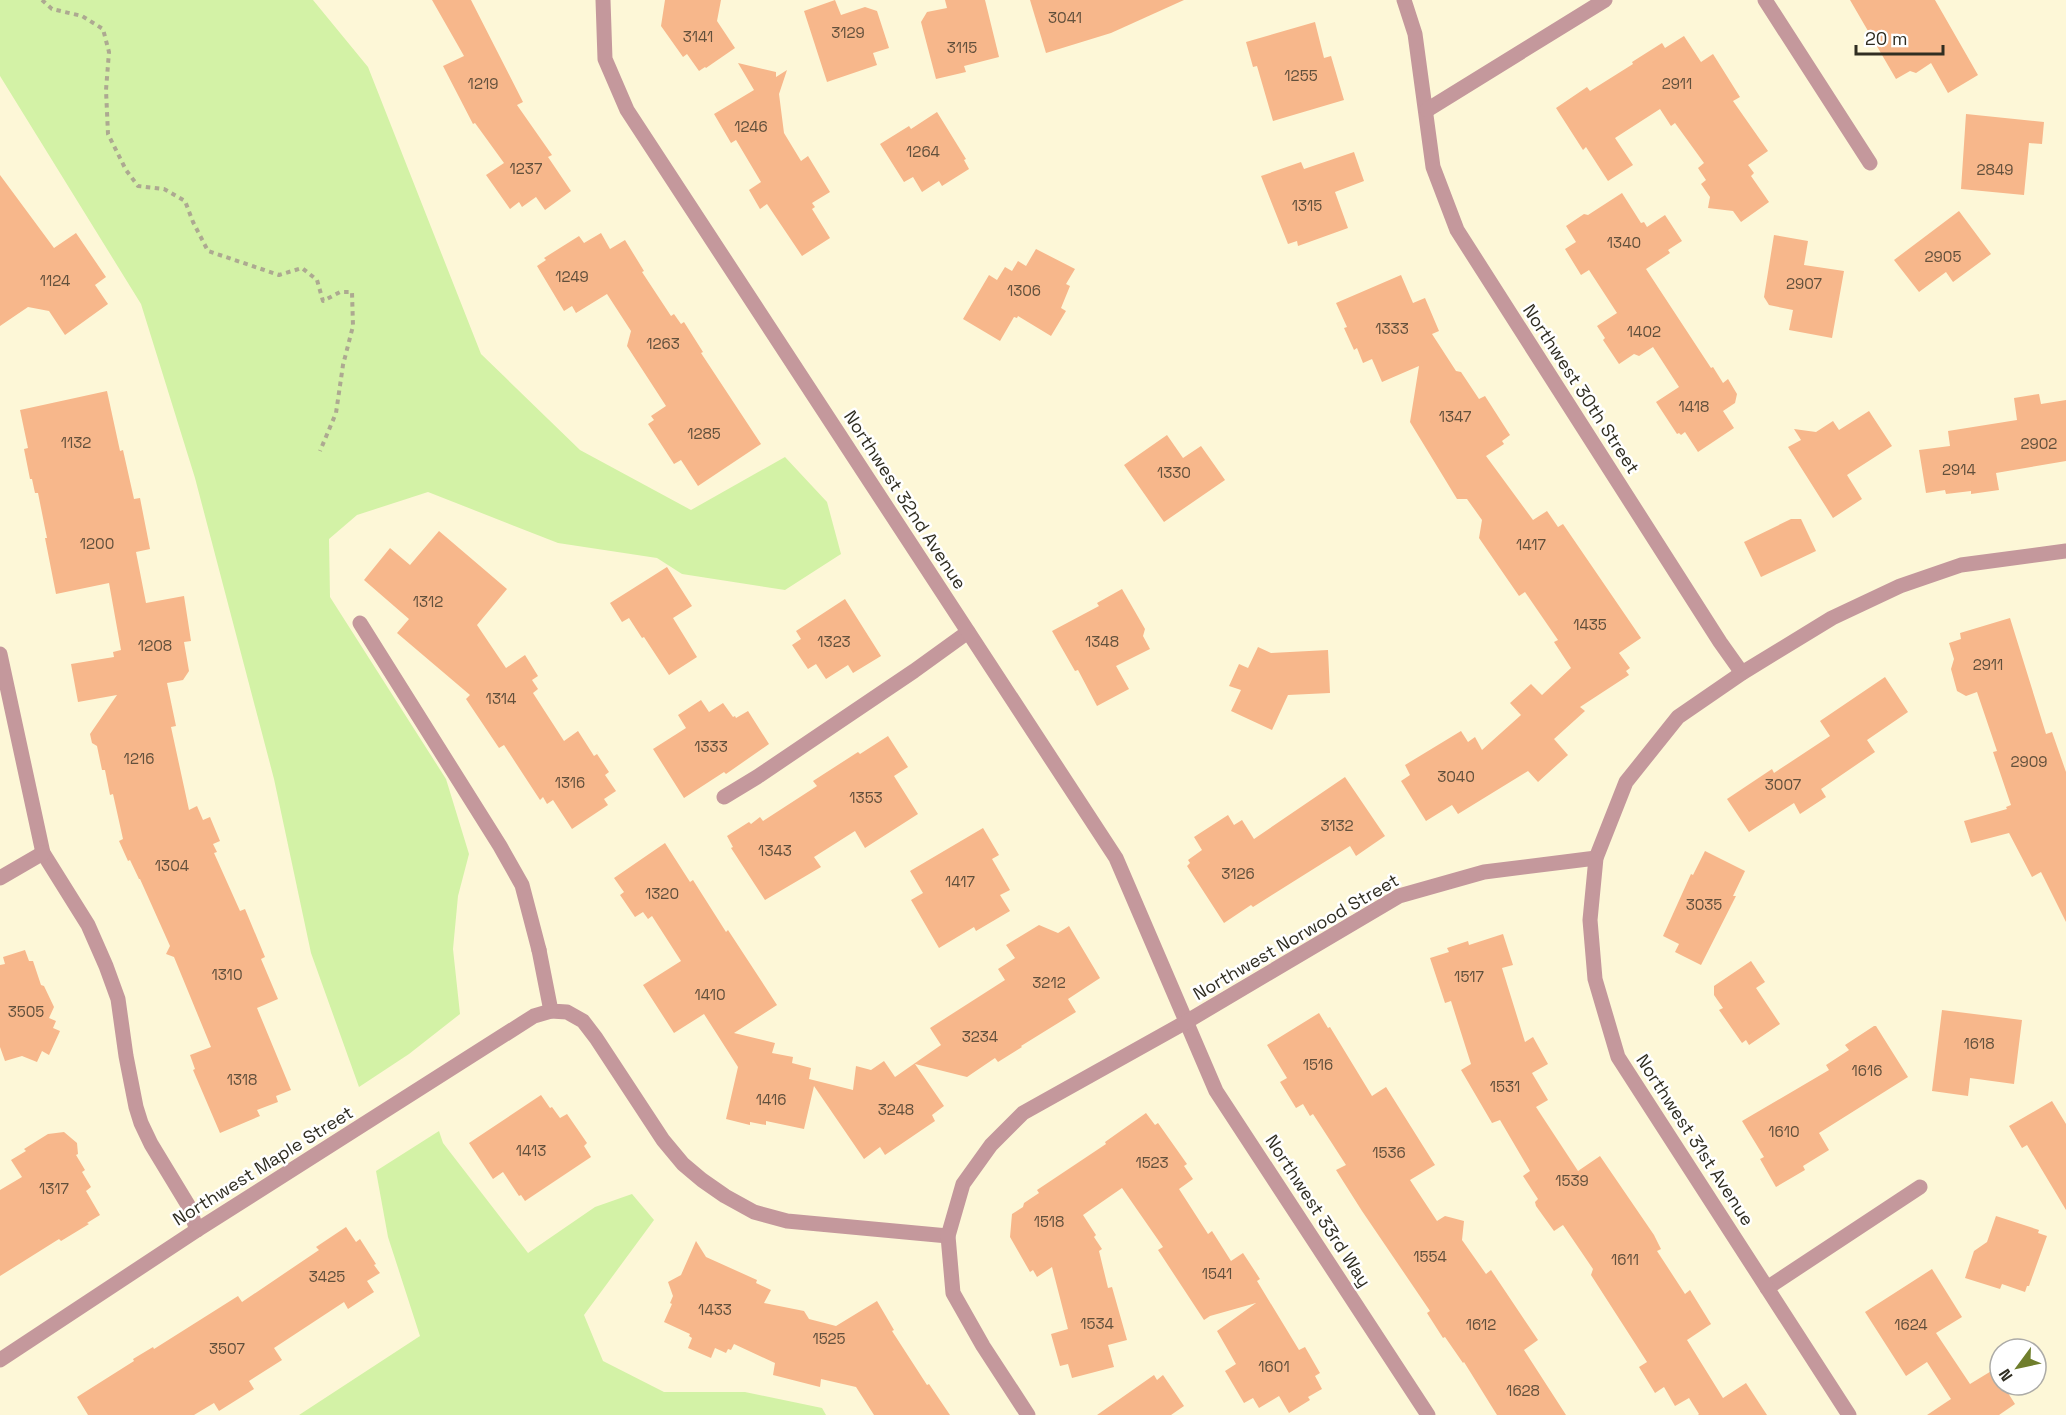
<svg xmlns="http://www.w3.org/2000/svg" width="2066" height="1415" font-family="'Space Grotesk',sans-serif">
	<style>
		.green { fill: #d3f2a6 }
		.building { fill: #f7b78b }
		.lines { fill: none; stroke-linecap: round; stroke-linejoin: round }
		.path { stroke: #ada991; stroke-width: 4; stroke-dasharray: 4.5 4.5; stroke-linecap: butt }
		.lane { stroke: #c4989c; stroke-width: 15 }
		.street { stroke: #c4989c; stroke-width: 15 }
		.labels { text-anchor: middle; stroke-width: 5; stroke-linejoin: round; paint-order: stroke }
		.number-label { font-size: 15px; fill: #62503c }
		.street-label { font-size: 18px; fill: #302e22; stroke: #fff }
	</style>
	<rect width="100%" height="100%" fill="#fdf7d7"/>
	<!-- green -->
	<g class="green">
		<path d="M0 0H313L368 67 481 354 580 450 691 510 785 457 827 502 841 554 785 590 682 574 657 558 558 543 428 492 357 515 329 539 330 597 446 779 469 854 458 896 453 949 460 1014 409 1054 359 1087 311 953 274 779 195 478 141 304 0 76Z"/>
		<path d="M439 1131 443 1143 528 1253 595 1207 632 1194 654 1220 584 1315 603 1361 664 1392H745L822 1408 826 1415H299L420 1336 388 1237 376 1171Z"/>
	</g>
	<!-- building -->
	<g class="building">
		<path d="M432 0H471L523 102 517 105 552 155 548 157 571 191 545 210 536 197 522 207 519 202 510 209 486 175 504 163 475 123 473 124 443 66 464 56Z"/>
		<path d="M665 0H721L717 21 735 48 706 68 705 67 699 71 687 54 683 57 661 26Z"/>
		<path d="M835 0 841 15 865 7 877 11 889 48 873 53 877 65 827 82 804 11Z"/>
		<path d="M945 0H985L999 57 964 66 966 72 936 79 921 22 927 12 947 8Z"/>
		<path d="M1030 0H1184L1111 33 1046 53Z"/>
		<path d="M1850 0H1935L1978 75 1948 93 1931 63 1916 73 1910 71 1896 79Z"/>
		<path d="M1315 22 1324 58 1331 56 1344 100 1273 121 1257 66 1253 67 1246 42Z"/>
		<path d="M1684 36 1701 62 1713 54 1740 97 1733 101 1768 151 1748 165 1754 173 1751 176 1769 202 1741 222 1733 211 1708 208 1710 197 1701 184 1706 180 1698 168 1704 163 1675 123 1671 126 1660 109 1615 138 1633 165 1608 181 1586 147 1583 150 1556 108 1587 87 1590 91 1633 64 1632 62 1662 43 1665 48Z"/>
		<path d="M738 63 776 72V77L787 70 779 94 784 133 801 161 808 156 830 192 812 203 815 207 812 209 830 238 802 256 767 204 760 209 749 190 761 182 736 140 731 143 714 114 754 90Z"/>
		<path d="M937 112 966 159 964 160 969 169 942 186 939 181 922 192 913 177 904 182 880 144 909 126 911 129Z"/>
		<path d="M1966 114 2044 122 2042 144 2029 143 2024 195 1961 189Z"/>
		<path d="M1354 152 1364 181 1335 192 1348 228 1298 246 1297 241 1288 244 1261 176 1301 162 1304 169Z"/>
		<path d="M0 175 54 248 76 233 106 277 95 285 108 304 65 335 49 311 28 307 0 326Z"/>
		<path d="M1622 193 1641 223 1644 222 1647 227 1665 215 1682 241 1668 250 1670 253 1646 269 1711 368 1713 367 1723 383 1728 379 1737 394 1735 403 1723 411 1734 428 1698 452 1685 432 1681 435 1679 433 1677 434 1656 402 1679 387 1653 347 1639 356 1634 354 1619 364 1603 340 1605 338 1597 326 1617 313 1589 270 1581 275 1565 249 1576 242 1566 226 1584 214 1588 215Z"/>
		<path d="M1959 211 1991 254 1953 282 1946 272 1919 292 1894 260Z"/>
		<path d="M601 233 610 249 625 240 644 271 642 272 671 316 674 314 681 324 684 322 703 352 701 353 761 444 698 486 681 460 674 464 648 424 654 420 651 416 666 406 627 346 631 331 607 294 576 313 572 306 564 311 537 266 546 260 544 258 579 236 584 243Z"/>
		<path d="M1774 235 1808 241 1804 265 1844 271 1832 338 1789 330 1793 310 1769 305 1764 297Z"/>
		<path d="M1036 249 1075 269 1066 284 1070 286 1061 308 1066 311 1051 336 1018 316 1017 318 1014 317 1000 341 963 319 989 275 997 280 1005 267 1012 271 1018 261 1026 266Z"/>
		<path d="M1401 275 1413 303 1425 298 1439 331 1432 334 1456 371 1461 372 1479 399 1485 396 1510 435 1502 441 1504 444 1486 456 1533 520 1547 511 1558 527 1563 524 1641 638 1619 653 1630 668 1626 671 1629 675 1580 707 1585 711 1554 739 1568 755 1538 782 1528 771 1458 814 1452 805 1426 821 1401 781 1410 775 1405 765 1461 731 1468 742 1475 737 1482 750 1521 715 1510 703 1531 684 1542 695 1571 668 1554 642 1558 640 1525 592 1519 596 1479 538 1482 520 1467 499H1457L1410 422 1419 366 1382 382 1372 359 1363 363 1357 348 1354 350 1344 328 1347 327 1336 303Z"/>
		<path d="M107 391 120 451 123 450 134 499 140 498 150 549 136 552 146 603 184 596 191 641 184 642 189 671 183 680 167 683 176 726 171 727 189 810 197 806 203 820 210 817 220 841 213 844 217 852 214 853 240 911 245 909 265 957 261 959 278 999 257 1008 291 1090 276 1096 278 1102 257 1110 260 1116 220 1133 193 1070 195 1069 190 1055 211 1047 174 957 166 954 170 946 140 879H139L130 860 128 861 119 841 123 839 113 794 110 795 105 770H102L97 746 92 743 90 734 117 695 78 702 71 664 114 657 113 652 121 650 109 583 56 594 45 538H47L38 493H35L32 479H30L24 449 28 448 20 410Z"/>
		<path d="M2039 394 2041 404 2066 400V461L1996 473 1999 490 1971 494V491L1946 494 1945 490 1926 493 1919 450 1950 446 1948 431 2017 420 2014 398Z"/>
		<path d="M1869 411 1892 446 1847 475 1862 499 1833 518 1788 447 1801 440 1794 429 1816 432 1833 421 1839 430Z"/>
		<path d="M1167 435 1183 458 1201 446 1225 480 1164 522 1124 465Z"/>
		<path d="M1791 519H1801L1816 551 1761 577 1744 542Z"/>
		<path d="M439 531 507 589 477 625 506 668 525 655 538 676 532 680 538 689 533 693 564 741 578 731 594 756 597 754 609 772 605 775 616 791 604 799 608 805 572 829 553 800 547 804 543 797 540 800 504 745 499 748 466 699 470 695 397 633 409 619 364 580 390 548 410 565Z"/>
		<path d="M667 567 692 606 673 618 697 657 669 675 644 637 642 638 629 618 622 622 610 603Z"/>
		<path d="M1122 589 1145 629 1143 636 1150 649 1116 666 1129 689 1097 706 1078 670 1075 671 1052 631 1099 606 1097 603Z"/>
		<path d="M845 599 881 656 853 673 848 665 826 679 816 664 808 669 792 645 801 639 796 631Z"/>
		<path d="M2010 618 2046 734 2052 732 2066 772V922L2041 872 2032 877 2009 833 1971 843 1964 821 2007 809 2006 807 2011 805 1993 752 1997 751 1977 692 1966 696 1957 691 1951 669 1954 659 1949 643 1961 639 1960 633Z"/>
		<path d="M1258 647 1271 653 1328 650 1330 693 1288 695 1272 730 1231 711 1241 690 1229 686 1239 664 1248 668Z"/>
		<path d="M1885 677 1908 712 1867 740 1875 752 1821 789 1826 797 1800 814 1794 803 1749 832 1727 799 1772 769 1774 773 1830 736 1820 721Z"/>
		<path d="M701 700 709 712 723 703 733 717 735 716 736 718 748 711 769 744 726 774 724 772 684 798 653 749 686 728 678 715Z"/>
		<path d="M888 736 908 767 894 776 918 814 865 848 855 831 814 857 821 867 765 900 731 848 733 847 727 836 749 822 751 824 760 817 763 821 817 786 813 781 858 752 860 754Z"/>
		<path d="M1345 777 1385 836 1356 856 1350 846 1253 907 1251 905 1224 923 1187 866 1190 863 1188 860 1202 850 1194 837 1228 815 1234 825 1242 820 1254 839Z"/>
		<path d="M983 828 999 855 992 859 1010 890 1000 895 1010 911 976 931 974 927 939 948 911 900 923 893 910 871Z"/>
		<path d="M665 843 690 882 693 880 726 932 728 930 777 1005 734 1033 775 1043 772 1053 793 1057 792 1063 811 1068 809 1079 853 1090 856 1066 871 1070 884 1061 895 1077 941 1045 930 1028 1005 980 998 969 1015 958 1006 945 1039 925 1058 933 1069 926 1100 978 1068 999 1076 1012 1021 1046 1022 1047 998 1062 995 1058 967 1077 915 1064 944 1106 932 1115 935 1121 885 1155 880 1147 864 1159 814 1086 804 1129 766 1121V1125L750 1122V1125L726 1119 738 1067 704 1014 674 1033 643 985 681 961 652 916 648 919 643 912 635 917 620 895 624 892 614 878Z"/>
		<path d="M1705 851 1745 871 1733 896H1736L1701 965 1675 952 1679 944 1663 936 1691 874 1693 875Z"/>
		<path d="M1503 934 1513 965 1502 968 1525 1042 1533 1037 1548 1064 1532 1073 1548 1100 1536 1107 1578 1171 1600 1156 1654 1235 1661 1249 1657 1251 1685 1294 1690 1290 1711 1324 1687 1340 1723 1398 1746 1383 1767 1415H1698L1699 1414 1689 1398 1675 1406 1664 1387 1655 1393 1639 1367 1647 1362 1591 1275 1593 1269 1563 1225 1554 1231 1536 1206 1535 1202 1538 1199 1523 1176 1530 1171 1500 1120 1492 1123 1461 1070 1471 1064 1451 1001 1445 1003 1430 958 1449 952 1447 948 1468 941 1469 945Z"/>
		<path d="M25 950 29 961H33L41 985 44 986 54 1007 49 1018 56 1021 53 1028 60 1031 49 1055 42 1051 37 1062 22 1056 5 1061 0 1047V965L5 964 3 957Z"/>
		<path d="M1751 961 1765 982 1756 988 1780 1024 1749 1045 1746 1040 1742 1043 1719 1010 1723 1008 1714 995V986Z"/>
		<path d="M1942 1010 2022 1020 2014 1084 1970 1078 1968 1096 1932 1091Z"/>
		<path d="M1319 1013 1328 1028 1330 1027 1372 1096 1386 1087 1435 1165 1410 1180 1437 1221 1445 1216 1464 1221 1462 1240 1486 1274 1491 1270 1538 1340 1524 1350 1566 1415H1497L1464 1362 1463 1363 1445 1337 1443 1338 1427 1313 1430 1311 1362 1211 1336 1170 1346 1165 1313 1114 1310 1116 1303 1104 1296 1108 1280 1082 1287 1078 1267 1045Z"/>
		<path d="M1874 1026H1876L1908 1077 1819 1133 1829 1150 1803 1166 1805 1170 1776 1187 1760 1159 1764 1157 1742 1121 1829 1070 1826 1065 1849 1050 1845 1045Z"/>
		<path d="M541 1095 550 1108 552 1107 560 1118 567 1114 587 1143 584 1146 591 1157 525 1201 521 1195 519 1196 503 1172 493 1179 469 1143Z"/>
		<path d="M2052 1101 2066 1124V1210L2027 1145 2022 1148 2009 1126Z"/>
		<path d="M1146 1113 1155 1125 1158 1123 1187 1164 1184 1166 1193 1179 1179 1189 1208 1234 1212 1231 1231 1261 1243 1253 1260 1279 1257 1281 1299 1350 1305 1347 1320 1373 1315 1376 1322 1389 1308 1397 1310 1400 1289 1413 1279 1396 1259 1408 1253 1398 1244 1403 1225 1371 1236 1364 1217 1331 1256 1303 1210 1316 1204 1320 1158 1250 1163 1247 1122 1188 1083 1215 1096 1235 1094 1237 1102 1249 1099 1251 1108 1288 1112 1287 1127 1340 1108 1345 1114 1367 1072 1378 1068 1364 1060 1366 1051 1334 1068 1329 1052 1267 1037 1277 1033 1270 1030 1272 1010 1237 1012 1214 1023 1207 1024 1203 1039 1193 1037 1190 1106 1144 1105 1142Z"/>
		<path d="M64 1132 77 1143 78 1154 76 1155 85 1170 82 1172 91 1187 86 1191 100 1215 87 1223 89 1224 61 1241 59 1239 0 1276V1190L22 1177 11 1160 26 1151 24 1149 48 1134Z"/>
		<path d="M1996 1216 2039 1230 2038 1233 2047 1236 2029 1286H2027L2025 1292 2002 1284 2000 1289 1965 1278 1974 1251 1987 1242Z"/>
		<path d="M346 1227 356 1242 360 1239 376 1264 374 1265 380 1273 367 1281 374 1292 348 1309 344 1302 274 1348 282 1360 249 1381 254 1389 219 1411 214 1403 194 1415H88L77 1397 134 1361 133 1359 153 1347 154 1349 238 1296 242 1302 319 1250 316 1247Z"/>
		<path d="M696 1241 706 1257 757 1280 756 1283 771 1290 764 1303 804 1311 809 1319 836 1326 877 1301 894 1330 892 1331 927 1385 929 1384 950 1415H874L856 1387 821 1379 820 1387 773 1375 775 1363 734 1344 731 1350 728 1349 726 1353 715 1348 711 1358 688 1348 692 1338 689 1336 690 1334 664 1322 672 1304 670 1303 673 1296 668 1282 681 1275Z"/>
		<path d="M1932 1269 1962 1317 1936 1333 1970 1384 1993 1370 2000 1381V1385H2003L2015 1404 1999 1415H1927L1951 1399 1927 1362 1906 1376 1865 1312Z"/>
		<path d="M1154 1375 1157 1380 1163 1375 1184 1406 1171 1415H1097Z"/>
	</g>
	<g class="lines">
		<!-- path -->
		<path class="path" d="M42 0 52 9 82 16 103 29 109 52 106 90 108 134 126 170 138 186 164 189 185 201 193 222 208 251 279 275 302 268 317 280 323 301 340 292H352L353 326 343 365 336 413 320 451"/>
		<!-- lane -->
		<g class="lane">
			<path d="M360 623 500 846 522 885 539 950"/>
			<path d="M724 797 757 777 914 671 968 632"/>
		</g>
		<!-- street -->
		<g class="street">
			<path d="M603 0 605 59 627 110 1116 858 1216 1091 1428 1415"/>
			<path d="M1404 0 1415 34 1433 167 1457 230 1720 642 1742 673"/>
			<path d="M1765 0 1870 163"/>
			<path d="M1427 110 1605 0"/>
			<path d="M0 654 43 853 88 925 106 966 118 999 126 1056 136 1107 141 1123 151 1144 188 1205 197 1230"/>
			<path d="M0 878 43 853"/>
			<path d="M539 950 551 1011 567 1012 583 1021 596 1038 663 1140 683 1164 702 1180 725 1196 754 1212 787 1221 948 1236"/>
			<path d="M1767 1288 1920 1187"/>
			<path d="M0 1360 197 1230 534 1016 551 1011"/>
			<path d="M1028 1415 983 1346 953 1293 948 1236 963 1184 991 1145 1023 1113 1186 1022 1399 896 1484 872 1596 858"/>
			<path d="M1849 1415 1618 1057 1595 979 1590 920 1596 858 1626 782 1678 717 1742 673 1832 618 1900 586 1961 565 2066 551"/>
		</g>
	</g>
	<g class="labels">
		<!-- number labels -->
		<g class="number-label">
			<text x="1065" y="23">3041</text>
			<text x="848" y="38">3129</text>
			<text x="698" y="42">3141</text>
			<text x="962" y="53">3115</text>
			<text x="1301" y="81">1255</text>
			<text x="483" y="89">1219</text>
			<text x="1677" y="89">2911</text>
			<text x="751" y="132">1246</text>
			<text x="923" y="157">1264</text>
			<text x="526" y="174">1237</text>
			<text x="1995" y="175">2849</text>
			<text x="1307" y="211">1315</text>
			<text x="1624" y="248">1340</text>
			<text x="1943" y="262">2905</text>
			<text x="572" y="282">1249</text>
			<text x="55" y="286">1124</text>
			<text x="1804" y="289">2907</text>
			<text x="1024" y="296">1306</text>
			<text x="1392" y="334">1333</text>
			<text x="1644" y="337">1402</text>
			<text x="663" y="349">1263</text>
			<text x="1694" y="412">1418</text>
			<text x="1455" y="422">1347</text>
			<text x="704" y="439">1285</text>
			<text x="76" y="448">1132</text>
			<text x="2039" y="449">2902</text>
			<text x="1959" y="475">2914</text>
			<text x="1174" y="478">1330</text>
			<text x="97" y="549">1200</text>
			<text x="1531" y="550">1417</text>
			<text x="428" y="607">1312</text>
			<text x="1590" y="630">1435</text>
			<text x="834" y="647">1323</text>
			<text x="1102" y="647">1348</text>
			<text x="155" y="651">1208</text>
			<text x="1988" y="670">2911</text>
			<text x="501" y="704">1314</text>
			<text x="711" y="752">1333</text>
			<text x="139" y="764">1216</text>
			<text x="2029" y="767">2909</text>
			<text x="1456" y="782">3040</text>
			<text x="570" y="788">1316</text>
			<text x="1783" y="790">3007</text>
			<text x="866" y="803">1353</text>
			<text x="1337" y="831">3132</text>
			<text x="775" y="856">1343</text>
			<text x="172" y="871">1304</text>
			<text x="1238" y="879">3126</text>
			<text x="960" y="887">1417</text>
			<text x="662" y="899">1320</text>
			<text x="1704" y="910">3035</text>
			<text x="227" y="980">1310</text>
			<text x="1469" y="982">1517</text>
			<text x="1049" y="988">3212</text>
			<text x="710" y="1000">1410</text>
			<text x="26" y="1017">3505</text>
			<text x="980" y="1042">3234</text>
			<text x="1979" y="1049">1618</text>
			<text x="1318" y="1070">1516</text>
			<text x="1867" y="1076">1616</text>
			<text x="242" y="1085">1318</text>
			<text x="1505" y="1092">1531</text>
			<text x="771" y="1105">1416</text>
			<text x="896" y="1115">3248</text>
			<text x="1784" y="1137">1610</text>
			<text x="531" y="1156">1413</text>
			<text x="1389" y="1158">1536</text>
			<text x="1152" y="1168">1523</text>
			<text x="1572" y="1186">1539</text>
			<text x="54" y="1194">1317</text>
			<text x="1049" y="1227">1518</text>
			<text x="1430" y="1262">1554</text>
			<text x="1625" y="1265">1611</text>
			<text x="1217" y="1279">1541</text>
			<text x="327" y="1282">3425</text>
			<text x="715" y="1315">1433</text>
			<text x="1097" y="1329">1534</text>
			<text x="1481" y="1330">1612</text>
			<text x="1911" y="1330">1624</text>
			<text x="829" y="1344">1525</text>
			<text x="227" y="1354">3507</text>
			<text x="1274" y="1372">1601</text>
			<text x="1523" y="1396">1628</text>
		</g>
		<!-- street labels -->
		<g class="street-label">
			<text transform="translate(1581 389) rotate(57)" y="6">Northwest 30th Street</text>
			<text transform="translate(905 500) rotate(57)" y="6">Northwest 32nd Avenue</text>
			<text transform="translate(1296 937) rotate(-30)" y="6">Northwest Norwood Street</text>
			<text transform="translate(1695 1140) rotate(57)" y="6">Northwest 31st Avenue</text>
			<text transform="translate(263 1166) rotate(-32)" y="6">Northwest Maple Street</text>
			<text transform="translate(1318 1211) rotate(57)" y="6">Northwest 33rd Way</text>
		</g>
	</g>
	<!-- north arrow -->
	<g transform="translate(2018 1367) rotate(237)"><circle r="28" fill="#ffffff" stroke="#acaba7" stroke-width="1.5"/>
	<path d="M0-4.5L10 22L0 15L-10 22Z" fill="#6f7e2c"/>
	<text y="-9" font-size="16" font-weight="bold" text-anchor="middle" fill="#302e22">N</text>
	</g>
	<!-- scale -->
	<path d="M1856 45v9h87v-9" fill="none" stroke="#302e22" stroke-width="3"/>
	<text x="1865" y="45" font-size="18" fill="#302e22" stroke="#ffffff" stroke-width="4.5" paint-order="stroke">20 m</text>
</svg>
